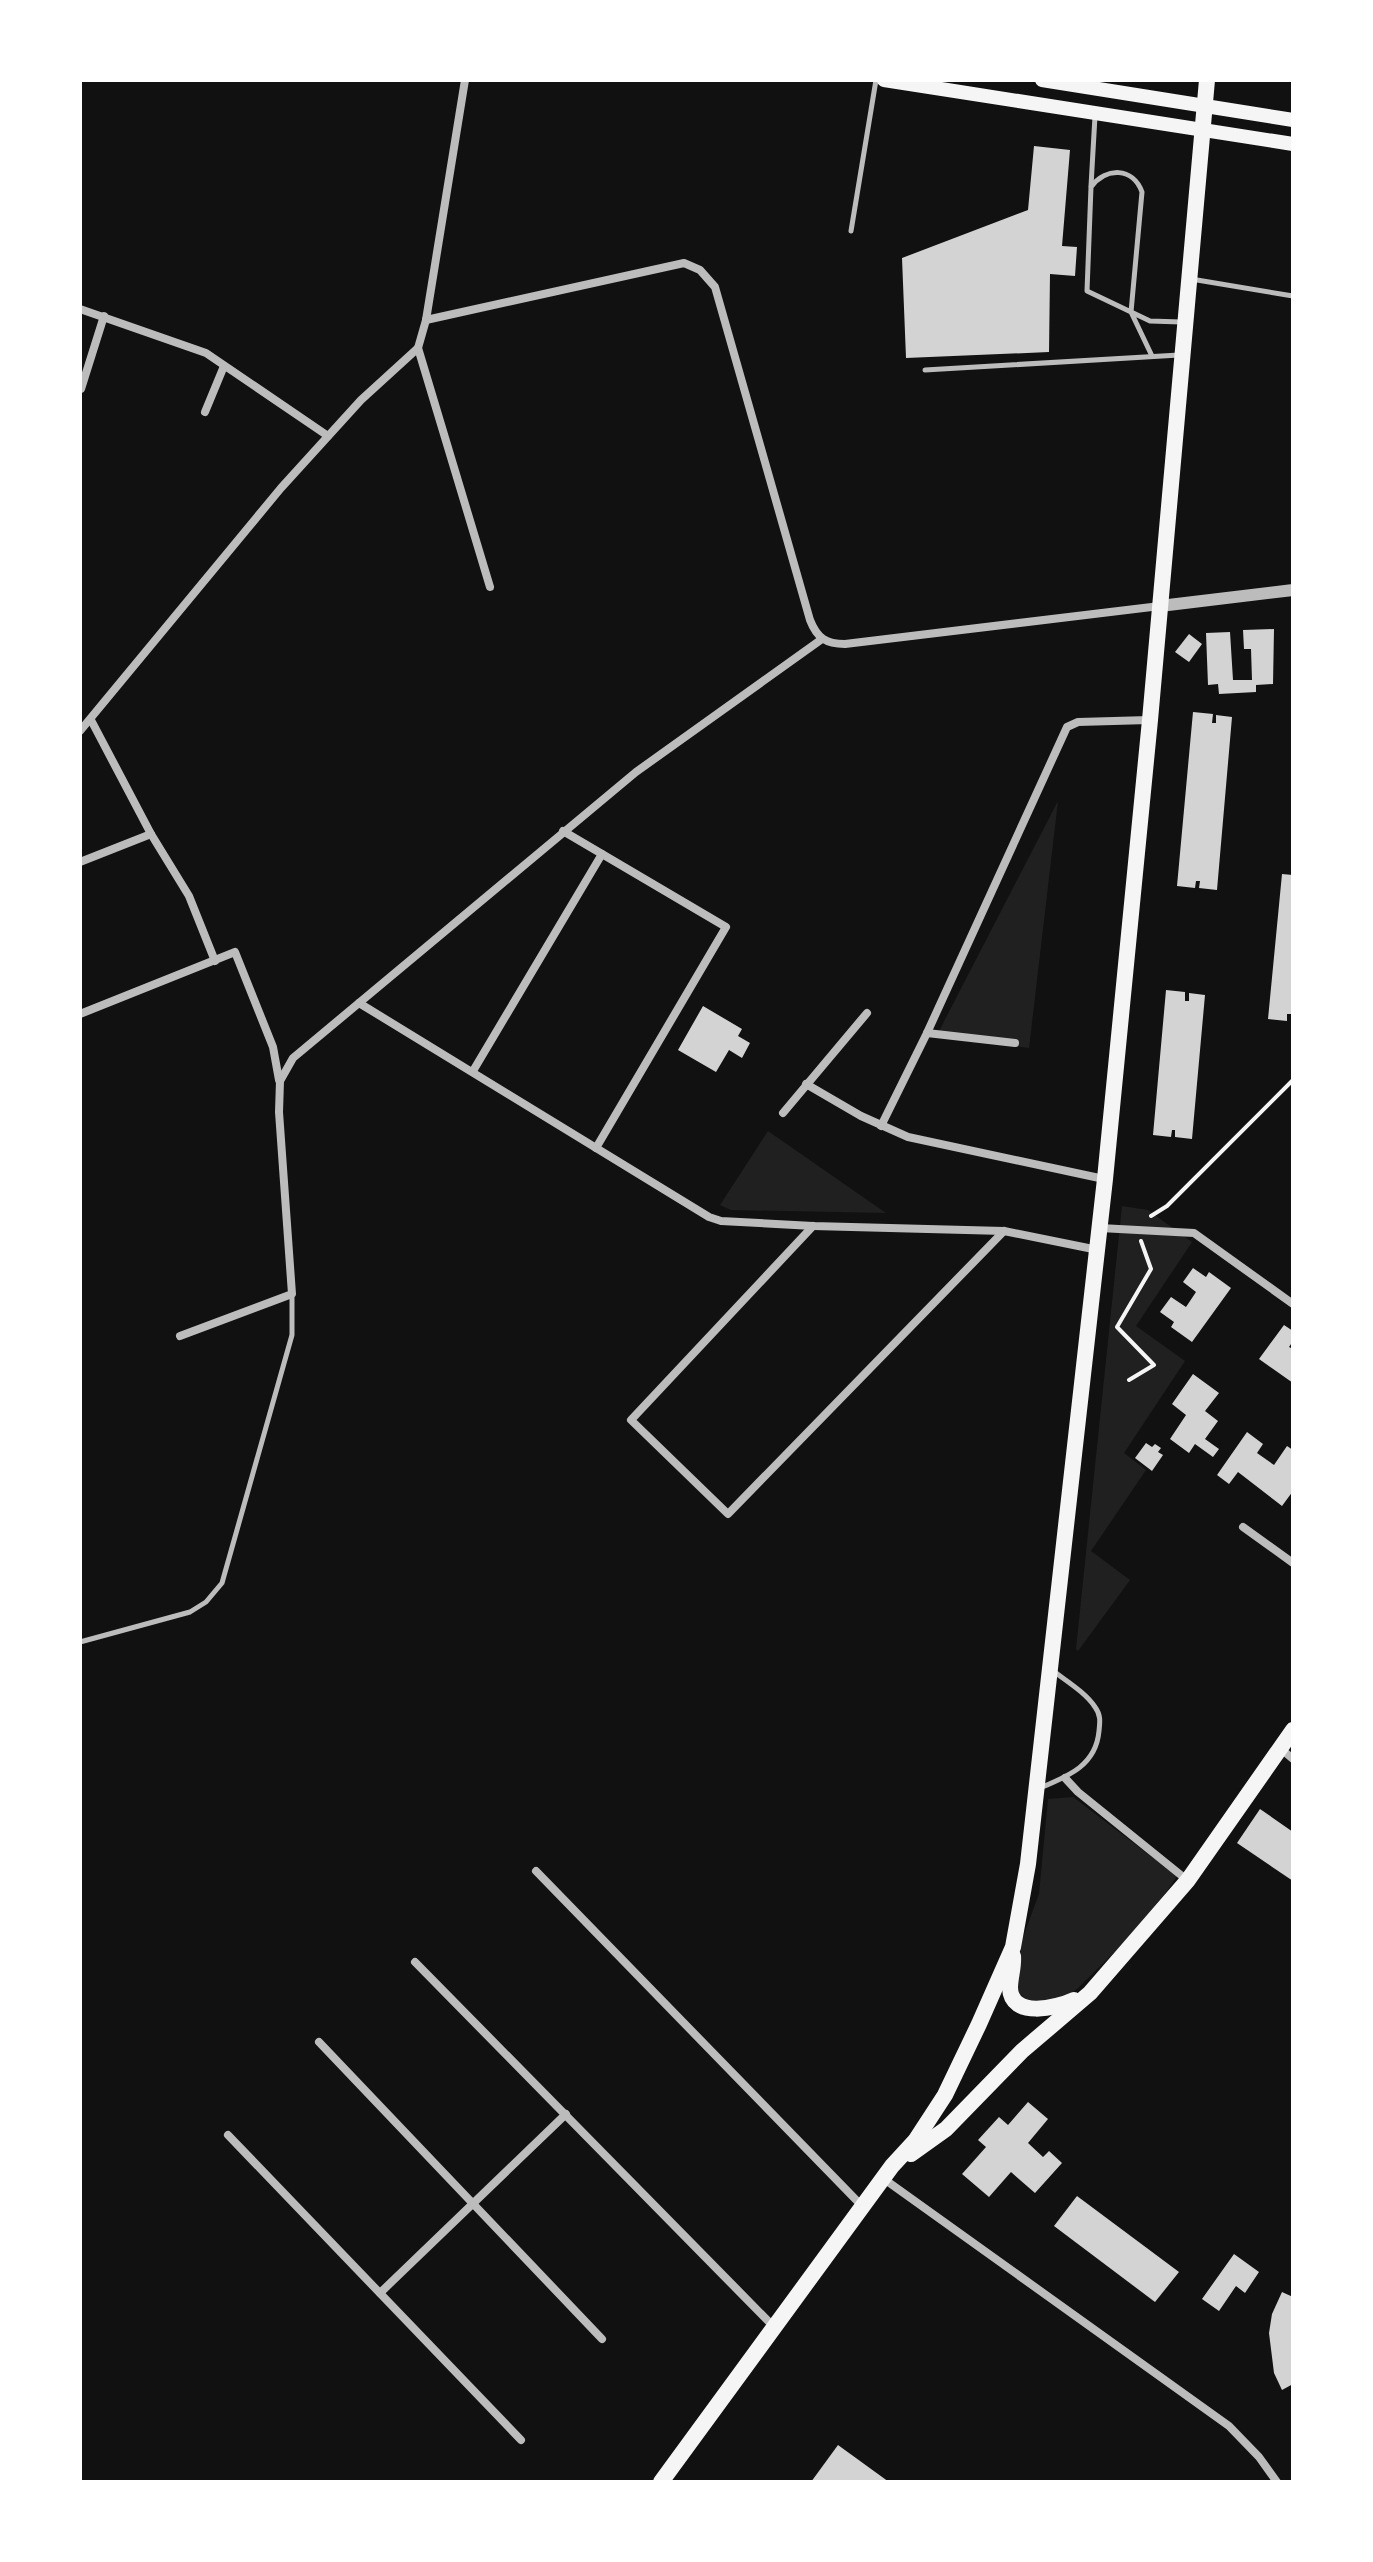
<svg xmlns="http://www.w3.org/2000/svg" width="1373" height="2562" font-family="'Public Sans',sans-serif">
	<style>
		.green { fill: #202020 }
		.building { fill: #d3d3d3 }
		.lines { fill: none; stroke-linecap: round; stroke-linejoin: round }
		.path { stroke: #f5f5f5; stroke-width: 4 }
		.service { stroke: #bcbcbc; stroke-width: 5 }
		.minor { stroke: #bcbcbc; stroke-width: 8 }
		.tertiary { stroke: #bcbcbc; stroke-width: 12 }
		.secondary { stroke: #f5f5f5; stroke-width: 14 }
		.primary { stroke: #f5f5f5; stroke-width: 16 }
	</style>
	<rect width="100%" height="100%" fill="#111"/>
	<!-- green -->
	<g class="green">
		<path d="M1058 801 1029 1048 937 1035Z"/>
		<path d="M768 1131 886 1213 731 1210 720 1205Z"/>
		<path d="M1122 1206 1148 1210 1192 1242 1136 1326 1185 1361 1124 1453 1146 1470 1091 1551 1130 1580 1078 1651 1076 1649Z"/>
		<path d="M1073 1797 1177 1876 1149 1918 1077 1989 1056 2003 1029 2001 1016 1991 1022 1940 1039 1894 1048 1799Z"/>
	</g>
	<!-- building -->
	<g class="building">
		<path d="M1034 146 1070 150 1062 246 1077 247 1075 276 1050 274 1049 352 906 358 902 258 1028 210Z"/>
		<path d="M1274 629 1273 684 1256 685V692L1219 694 1218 684 1208 685 1206 633 1230 632 1233 680H1252L1251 649H1244L1243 630Z"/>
		<path d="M1189 634 1202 644 1189 662 1175 652Z"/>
		<path d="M1193 712 1213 714 1212 723H1216V715L1232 717 1217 890 1199 888 1200 881H1196L1195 888 1177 886Z"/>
		<path d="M1282 874 1293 875V1014H1287V1021L1268 1019Z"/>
		<path d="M1166 990 1185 992V1001H1189V993L1205 995 1192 1139 1175 1137V1130H1172L1171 1137 1153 1135Z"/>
		<path d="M703 1006 742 1029 738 1036 750 1043 742 1058 729 1050 716 1072 678 1050Z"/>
		<path d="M1193 1268 1206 1277 1209 1272 1231 1288 1192 1342 1171 1327 1174 1322 1160 1312 1171 1297 1186 1307 1196 1292 1183 1282Z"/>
		<path d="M1284 1325 1293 1331V1341L1289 1347 1293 1349V1383L1259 1359Z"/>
		<path d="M1193 1374 1219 1393 1205 1411 1218 1421 1205 1439 1219 1449 1213 1457 1195 1444 1189 1453 1170 1439 1186 1415 1172 1404Z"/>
		<path d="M1247 1432 1263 1444 1257 1453 1274 1465 1287 1446 1293 1450V1491L1282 1506 1238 1472 1229 1484 1217 1475Z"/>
		<path d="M1146 1443 1152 1447 1155 1444 1161 1448 1158 1452 1163 1455 1152 1471 1135 1458Z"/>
		<path d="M1260 1809 1293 1832V1881L1237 1843Z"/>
		<path d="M1028 2102 1048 2119 1028 2143 1043 2157 1049 2151 1062 2163 1035 2193 1011 2172 989 2197 962 2174 986 2147 978 2140 999 2117 1008 2125Z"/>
		<path d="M1077 2196 1179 2272 1155 2302 1054 2226Z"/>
		<path d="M1234 2254 1259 2272 1245 2293 1236 2286 1219 2311 1202 2299Z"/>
		<path d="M1282 2292 1293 2297V2384L1282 2390 1274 2373 1269 2333 1272 2314Z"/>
		<path d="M838 2445 889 2482H811Z"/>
	</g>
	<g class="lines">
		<!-- path -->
		<g class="path">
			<path d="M1151 1216 1167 1206 1293 1080"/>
			<path d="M1129 1380 1154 1365 1117 1327 1151 1269 1141 1241"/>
		</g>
		<!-- service -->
		<g class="service">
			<path d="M1091 186 1095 116"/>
			<path d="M851 231 876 80"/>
			<path d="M1191 279 1293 296"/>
			<path d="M1152 356 1131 312 1142 192C1133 167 1106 167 1091 187L1087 291 1150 321 1181 322"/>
			<path d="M925 370 1179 355"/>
			<path d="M80 1642 190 1612 206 1602 222 1583 292 1335V1294"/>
			<path d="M1040 1788C1069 1776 1096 1765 1099 1731 1100 1722 1101 1715 1095 1707 1085 1692 1066 1681 1052 1670"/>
		</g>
		<!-- minor -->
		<g class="minor">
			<path d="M80 309 206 353 328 436"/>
			<path d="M426 320 684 263 700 270 715 287 810 620C817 638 826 644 845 644L1160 606"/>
			<path d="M418 348 490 587"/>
			<path d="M81 389 104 316"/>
			<path d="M205 412 224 366"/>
			<path d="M91 720 151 834 189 896 215 961"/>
			<path d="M80 731 281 488 361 400 418 348 426 320 465 80"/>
			<path d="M563 831 726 927 596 1148"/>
			<path d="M80 862 151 834"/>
			<path d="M359 1003 709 1217 721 1221 813 1226 1004 1231 1098 1250"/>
			<path d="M80 1014 235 952 273 1047 279 1080"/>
			<path d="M927 1033 1015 1043"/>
			<path d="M473 1071 602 854"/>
			<path d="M806 1084 861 1116 908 1137 1104 1179"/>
			<path d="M783 1113 867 1013"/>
			<path d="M881 1126 927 1033 1067 727 1078 722 1149 720"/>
			<path d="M813 1226 631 1420 728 1514 1004 1231"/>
			<path d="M1100 1228 1194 1233 1293 1304"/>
			<path d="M180 1336 292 1294 279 1112 280 1081 293 1058 636 772 822 639"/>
			<path d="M1243 1527 1293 1563"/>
			<path d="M1280 1748 1293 1759"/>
			<path d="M1065 1778 1078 1792 1187 1880"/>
			<path d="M536 1871 862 2206"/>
			<path d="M415 1962 774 2327"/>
			<path d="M319 2042 602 2339"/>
			<path d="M228 2135 521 2440"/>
			<path d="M884 2179 1229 2426 1259 2457 1277 2482"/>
			<path d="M380 2293 566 2114"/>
		</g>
		<!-- tertiary -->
		<path class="tertiary" d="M1160 606 1293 590"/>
		<!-- secondary -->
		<g class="secondary">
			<path d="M884 80 1293 144"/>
			<path d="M1042 80 1293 120"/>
		</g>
		<!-- primary -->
		<g class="primary">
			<path d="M1013 1956C1014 1967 1010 1977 1010 1988 1011 2019 1057 2008 1074 2000"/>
			<path d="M911 2154 946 2129 1022 2051 1090 1993 1188 1880 1293 1730"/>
			<path d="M661 2482 892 2166 915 2141 945 2095 979 2024 1013 1947 1028 1864 1105 1179 1150 720 1207 80"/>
		</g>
	</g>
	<!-- border -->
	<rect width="1373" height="2562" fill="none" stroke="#ffffff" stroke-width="164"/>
</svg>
